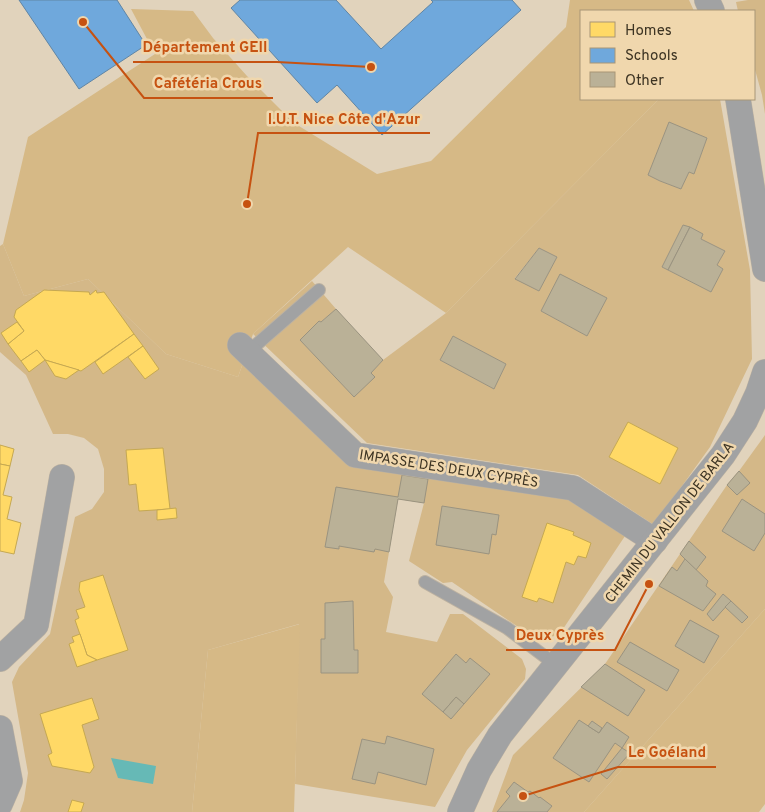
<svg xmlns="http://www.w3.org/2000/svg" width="765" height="812" font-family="Overpass,sans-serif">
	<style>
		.green { fill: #d4b888; fill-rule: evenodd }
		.forest { fill: #d6b986 }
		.water { fill: #66b9b6 }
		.homes { fill: #ffd966; stroke: #c5a852 }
		.schools { fill: #6fa8dc; stroke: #6085a4 }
		.building { fill: #bab197; stroke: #9a9380 }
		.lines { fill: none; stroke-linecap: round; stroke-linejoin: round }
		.lane-casing { stroke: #bdb2a1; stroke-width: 14 }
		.street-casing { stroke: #bdb2a1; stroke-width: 26 }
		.lane { stroke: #a1a2a3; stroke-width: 12 }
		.street { stroke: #a1a2a3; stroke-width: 25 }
		.labels { text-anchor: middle; stroke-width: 5; stroke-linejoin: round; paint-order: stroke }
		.street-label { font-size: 14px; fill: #3d3423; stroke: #f0d7ad }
		.leader { fill: none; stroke: #c65211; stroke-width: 2 }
		.callout-dot { fill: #c65211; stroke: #f0d7ad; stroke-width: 2 }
		.callout-label { font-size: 15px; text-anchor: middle; font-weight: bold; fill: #c65211; stroke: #f0d7ad; stroke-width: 5; stroke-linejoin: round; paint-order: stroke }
	</style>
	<rect width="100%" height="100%" fill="#e1d3bc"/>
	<!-- green -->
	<g class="green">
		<path d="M748 0H765V114L762 95 754 66V11H738L736 2Z"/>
		<path d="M659 99H720L750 270 752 359 710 447 654 525 578 475 367 443 253 334 312 281 336 309 321 322 319 321 300 340 354 397 374 377 371 373 383 360 446 313ZM669 123 707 138 694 174 689 172 681 189 660 181 648 175ZM683 225 703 234 701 239 725 251 717 265 723 269 711 292 662 267ZM539 248 557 257 539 291 515 278ZM560 275 607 298 587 336 541 311ZM453 336 506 364 494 389 440 360ZM628 422 678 448 660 484 609 457Z"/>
		<path d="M3 244 24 296 88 279 166 354 238 377 243 363 357 464 566 497 625 536 559 635 545 638 530 635 452 582 443 583 409 561 424 503 398 499 384 582 393 597 386 632 437 642 450 614H463L522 659 526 669 525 679 467 750 435 807 295 784 299 624 208 650 192 812H20L24 800 28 773 12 682 19 667 50 634 75 517 92 509 104 492V469L98 449 84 438 68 434H53L26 375 0 352V246Z"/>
		<path d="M765 435V609L584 812H492L513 755 605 664 727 485 739 471Z"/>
	</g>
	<!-- forest -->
	<g class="forest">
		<path d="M570 0H689L694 11H581V99H659L446 313 348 247 253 334 238 377 166 354 88 279 24 296 3 244 28 137 155 54 131 9 193 11 213 38 247 76 294 123 377 174 431 161 566 27Z"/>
		<path d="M765 609V804L759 812H584Z"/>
		<path d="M300 624 294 812H192L208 650Z"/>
	</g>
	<!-- water -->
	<path class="water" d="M111 758 156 766 153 784 118 778Z"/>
	<!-- homes -->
	<g class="homes">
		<path d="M44 290 89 292 90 295 96 290 97 293 104 292 134 334 81 371 45 360 37 350 21 361 8 344 24 331 14 317 16 310Z"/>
		<path d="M17 322 24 331 8 344 1 333Z"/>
		<path d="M134 334 143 346 103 374 95 362Z"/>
		<path d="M143 346 159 369 145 379 128 357Z"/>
		<path d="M37 350 45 360 29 372 21 361Z"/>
		<path d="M45 360 79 370 66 379 55 376Z"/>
		<path d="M628 422 678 448 660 484 609 457Z"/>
		<path d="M0 445 14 449 10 466 0 464Z"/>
		<path d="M163 448 170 509 139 511 136 484 129 485 126 450Z"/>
		<path d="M0 464 10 466 3 495 12 497 7 519 21 523 14 554 0 551Z"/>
		<path d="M176 508 177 518 157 520V510Z"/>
		<path d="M547 523 574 532 573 535 591 543 586 558 578 556 574 565 566 562 553 603 539 598 537 602 522 597Z"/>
		<path d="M103 575 128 650 97 660 87 655 75 620 79 618 76 610 85 607 79 590 80 582Z"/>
		<path d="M80 634 87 655 97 660 77 667 69 644 74 642 72 637Z"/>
		<path d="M92 698 99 719 82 725 94 767 90 773 52 766 48 755 52 753 40 714Z"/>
		<path d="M72 800 84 803 81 812H68Z"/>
	</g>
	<!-- schools -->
	<g class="schools">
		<path d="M19 0H117L146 45 79 89Z"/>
		<path d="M240 0H336L381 49 433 2 431 0H512L521 10 382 135 337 85 317 103 231 8Z"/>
	</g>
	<!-- building -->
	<g class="building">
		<path d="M669 122 707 138 694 174 689 172 681 189 660 181 648 175Z"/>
		<path d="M683 225 690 227 668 270 662 267Z"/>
		<path d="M690 227 703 234 701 239 725 251 717 265 723 269 711 292 668 270Z"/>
		<path d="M539 248 557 257 539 291 515 279Z"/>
		<path d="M560 274 607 298 587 336 541 311Z"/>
		<path d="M336 309 383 360 371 373 375 377 354 397 300 340 319 321 321 322Z"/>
		<path d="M453 336 506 364 494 389 440 360Z"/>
		<path d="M739 471 750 483 737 495 727 485Z"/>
		<path d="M402 475 428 479 424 503 398 499 389 552 375 549 374 552 339 546V549L325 547 336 487 398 497Z"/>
		<path d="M742 499 765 514V533L754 551 722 531Z"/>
		<path d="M442 506 499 515 496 535 492 534 489 554 436 545Z"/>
		<path d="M689 541 706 557 696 570 680 554Z"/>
		<path d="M685 559 708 581 706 586 716 594 703 611 659 586 672 567 677 571Z"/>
		<path d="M723 594 731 601 713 621 707 614Z"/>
		<path d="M353 601 354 650H358V673H321V639H325V603Z"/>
		<path d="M731 601 748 617 742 623 725 607Z"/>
		<path d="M690 620 719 636 704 663 675 646Z"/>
		<path d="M630 642 679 670 667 691 617 662Z"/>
		<path d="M456 654 466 663 470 658 490 674 464 704 456 697 443 712 422 694Z"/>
		<path d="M605 664 645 690 628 716 581 687Z"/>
		<path d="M456 697 464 704 451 719 443 712Z"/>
		<path d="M579 720 599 733 607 722 629 737 622 748 615 743 589 782 553 758Z"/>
		<path d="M592 721 602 728 599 733 588 726Z"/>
		<path d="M387 736 434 749 426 785 378 772 375 784 352 779 362 739 385 744Z"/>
		<path d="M622 748 630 753 607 779 601 774Z"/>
		<path d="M514 782 528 792 530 791 539 798 540 797 552 806 547 812H497L510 796 506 792Z"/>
	</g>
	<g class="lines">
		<defs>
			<g id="lane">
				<path d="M248 352 319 290"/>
				<path d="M425 582 507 628 556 665"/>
			</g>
			<g id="street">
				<path d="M707 0 712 11"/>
				<path d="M738 99 765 269"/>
				<path d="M240 345 355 455 573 488 655 541"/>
				<path d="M0 659 36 625 62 477"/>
				<path d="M0 728 10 781 0 804"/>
				<path d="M460 812 479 770 500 735 723 455 745 421 758 393 765 372"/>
			</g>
		</defs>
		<!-- lane casing -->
		<use href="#lane" class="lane-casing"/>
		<!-- street casing -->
		<use href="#street" class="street-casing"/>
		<!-- lane -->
		<use href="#lane" class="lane"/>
		<!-- street -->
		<use href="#street" class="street"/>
	</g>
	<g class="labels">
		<!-- street labels -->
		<g class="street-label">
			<text transform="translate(449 468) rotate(9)" y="5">IMPASSE DES DEUX CYPRÈS</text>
			<text transform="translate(669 522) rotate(-52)" y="5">CHEMIN DU VALLON DE BARLA</text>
		</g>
	</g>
	<!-- callouts -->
	<path class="leader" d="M371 67L277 62H133M83 22L144 98H273M247 204L258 133H430M649 584L615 650H506M523 796L618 767H716"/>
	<g class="callout-dot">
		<circle cx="371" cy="67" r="5"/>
		<circle cx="83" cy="22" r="5"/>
		<circle cx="247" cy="204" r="5"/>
		<circle cx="649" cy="584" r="5"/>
		<circle cx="523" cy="796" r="5"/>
	</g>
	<g class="callout-label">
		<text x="205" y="52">Département GEII</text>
		<text x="208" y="88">Cafétéria Crous</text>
		<text x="344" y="124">I.U.T. Nice Côte d'Azur</text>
		<text x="560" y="640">Deux Cyprès</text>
		<text x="667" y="757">Le Goéland</text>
	</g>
	<!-- legend -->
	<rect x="580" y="10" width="175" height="90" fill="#f0d7ad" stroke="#a89676"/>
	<rect x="590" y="22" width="25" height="15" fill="#ffd966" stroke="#a89676"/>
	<text x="625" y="35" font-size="15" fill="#3d3423">Homes</text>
	<rect x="590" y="48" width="25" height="15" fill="#6fa8dc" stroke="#a89676"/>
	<text x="625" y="60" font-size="15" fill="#3d3423">Schools</text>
	<rect x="590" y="72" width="25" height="15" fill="#bab197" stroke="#a89676"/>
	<text x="625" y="85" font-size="15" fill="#3d3423">Other</text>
</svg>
